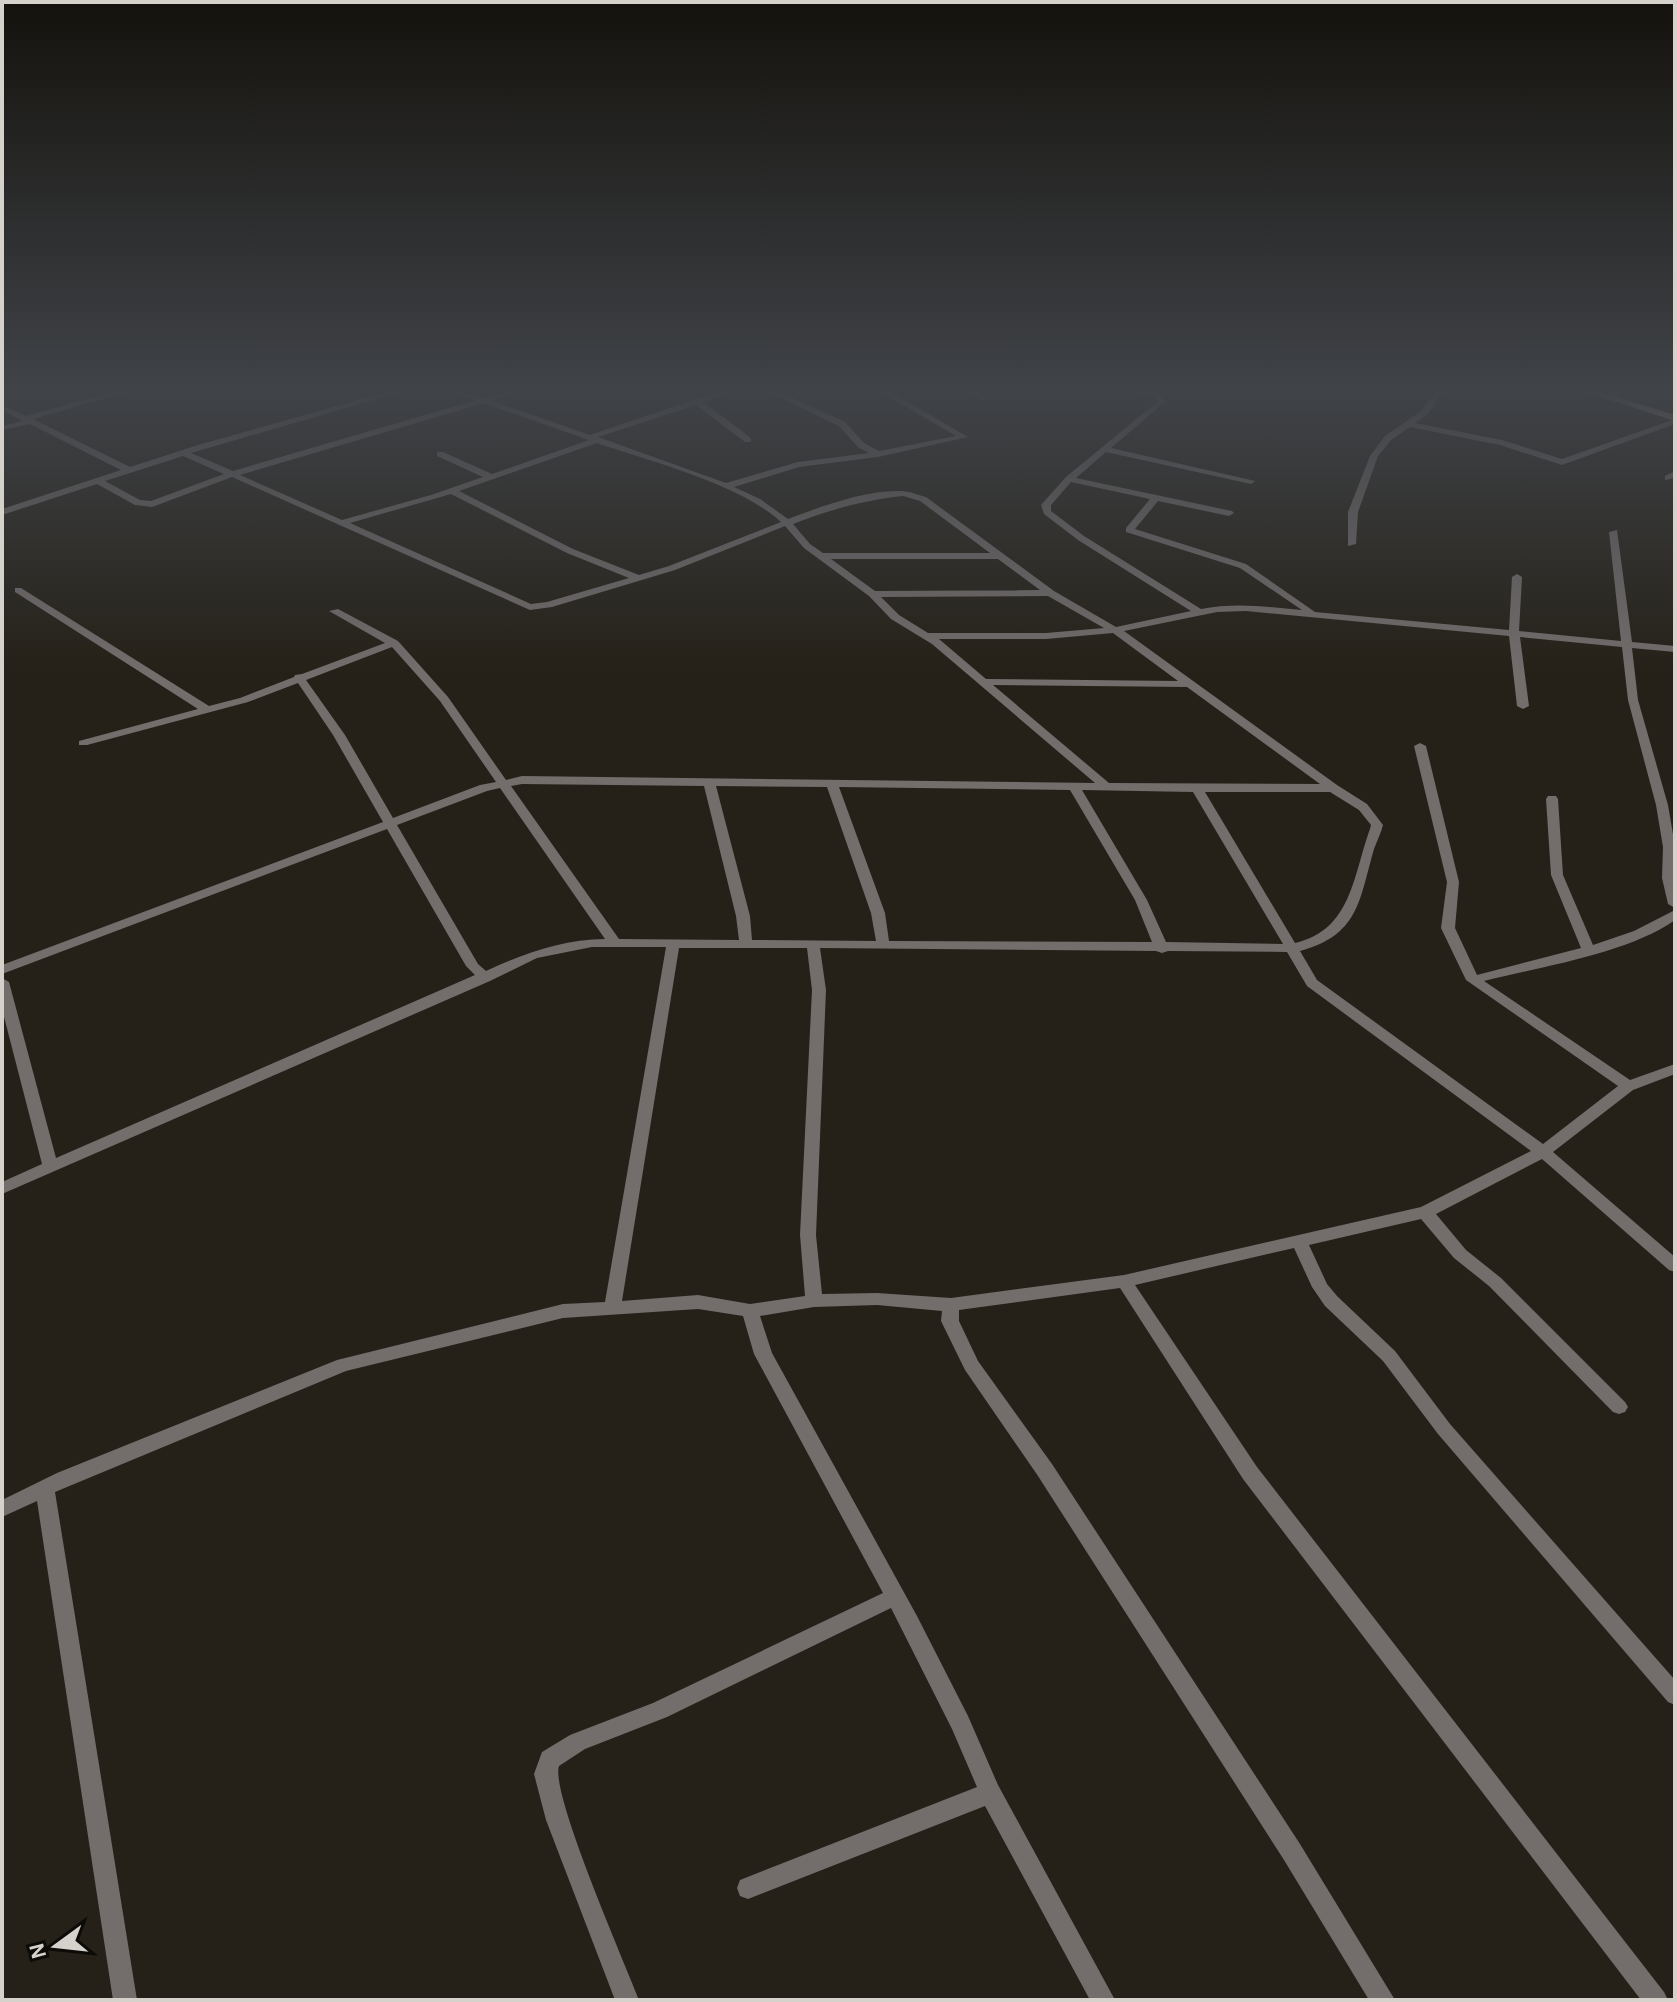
<svg xmlns="http://www.w3.org/2000/svg" width="1677" height="2002" font-family="'Alegreya Sans',sans-serif">
	<style>
		.lines { fill: none; stroke-linecap: round; stroke-linejoin: round }
		.street { fill: #736d6c; fill-rule: evenodd }
		.secondary { fill: #a29896; fill-rule: evenodd }
	</style>
	<rect width="100%" height="100%" fill="#252118"/>
	<g class="lines">
		<!-- street -->
		<g class="street">
			<path d="M112 392H126L33 419 130 467 198 445 387 392H401L191 453 233 471 476 400 456 392C466 392 474 397 483 397 490 398 506 392 517 392L492 401 590 435 717 392H730L703 402 751 438V442H745L696 405 598 437 726 483 798 462 869 453 858 447 839 426 769 392H780L845 422 864 443 879 451 956 436 881 392H891L968 437 878 457 799 467 734 487 760 499 788 519C823 506 864 490 901 491 909 491 918 495 926 497L1054 591 1116 627 1191 611 1078 540 1044 514 1041 505 1066 477 1158 401 1154 397 1134 392 1160 393 1166 401 1111 448 1255 481 1251 484 1106 452 1076 478 1232 511 1234 513 1229 516 1158 501 1135 529 1246 564 1315 612 1509 630 1512 577 1517 574 1522 577 1519 631 1621 641 1609 532 1617 530 1632 642 1675 646V652L1632 648 1638 700 1668 805 1675 846V908L1668 904 1662 878 1663 847 1656 805 1628 700 1622 647 1520 637 1529 706 1523 709 1517 706 1509 636 1246 611 1217 612 1124 631 1337 785 1367 804 1383 825C1381 833 1377 841 1374 849 1359 901 1359 935 1300 951L1317 980 1543 1144 1618 1086 1466 980 1441 928 1447 882 1414 746 1420 743 1426 746 1459 882 1455 928 1477 975 1581 948 1551 875 1546 799 1548 796H1556L1558 799 1563 875 1593 945 1634 931 1675 910V920C1629 953 1540 967 1484 981L1630 1080 1675 1064V1074L1633 1090 1553 1152 1675 1257V1272L1669 1270 1542 1159 1436 1214 1466 1250 1501 1278 1625 1402 1628 1407 1625 1412 1619 1414 1613 1412 1489 1286 1454 1258 1421 1219 1309 1245 1327 1284 1337 1296 1395 1351 1450 1424 1675 1680V1705L1668 1702 1438 1434 1383 1361 1325 1306 1312 1287 1294 1248 1135 1285 1257 1467 1664 1992 1668 2000H1641L1243 1479 1120 1288 959 1310V1321L978 1361 1052 1464 1300 1844 1395 2000H1369L1284 1860 1038 1476 965 1370 941 1321 942 1311 877 1305 814 1307 760 1316 772 1353 917 1616 968 1716 998 1785 1115 2000H1090L985 1806 748 1899 740 1896 737 1888 740 1880 977 1787 952 1729 891 1608 667 1717 585 1749 559 1766C550 1793 625 1963 639 2000H615L546 1820 534 1774 542 1752 570 1735 653 1703 883 1593 754 1354 743 1316 698 1309 563 1318 346 1371 55 1492 137 2000H113L37 1501 2 1517V1500L57 1473 337 1360 563 1304 605 1302 666 947H592L537 958 490 981 2 1194V1182L42 1164 2 1009V978L9 982 56 1158 475 975 466 966 387 829 2 974V965L383 822 333 735 298 683 248 702 87 745H79V741L198 709 15 592V588H21L209 706 240 698 294 677 295 675 302 674 385 643 329 611 338 609 398 641 448 697 506 780 522 776 1095 783 932 644 891 619 869 596 804 548 785 526 675 570 552 607 530 610 232 477 152 507 135 505 97 484 2 515V509L121 470 30 424 2 430V426L23 421 2 410V405L26 416ZM484 403 589 440 492 474 443 452H437V456L483 477 431 495 342 520 240 475ZM597 443C652 462 738 483 781 522L669 566 639 575 573 549 459 491ZM183 456 224 474 151 501 140 500 105 481ZM1071 482 1150 499 1126 528V532L1240 568 1302 610C1268 607 1235 602 1201 609L1084 536 1051 511V505ZM451 494 567 553 629 578 547 602 531 604 350 523ZM903 496 920 501 990 553H823L810 544 793 524C829 510 864 500 903 496ZM831 559H998L1040 590 875 591ZM1048 596 1104 628 1046 633H928L899 615 881 597ZM1113 633 1178 681 986 679 939 639H1046ZM392 647 440 701 496 782 480 785 393 818 345 735 306 680ZM993 685 1187 687 1320 784 1109 783ZM522 784 704 786 736 916 739 940 619 939 511 786ZM716 786 827 787 871 913 876 941 752 940 750 916ZM839 787 1070 790 1135 900 1152 942 889 941 885 913ZM500 788 605 939C563 939 523 954 486 971L478 964 397 825 487 791ZM1082 790 1193 792 1283 944 1166 942 1147 900ZM1205 792H1330L1359 810 1371 825 1370 829C1353 875 1352 930 1295 943ZM679 948H807L812 990 800 1235 805 1296 750 1304 698 1295 622 1301ZM820 948 1156 951 1162 953 1168 951 1287 952 1307 986 1531 1151 1421 1207 1124 1275 951 1298 877 1293 822 1294 816 1235 826 990Z"/>
			<path d="M970 392H980L988 398 981 400Z"/>
			<path d="M1435 392H1443L1427 415 1415 423 1502 440 1562 459 1675 419V424L1562 465 1500 445 1410 427 1391 440 1378 456 1358 512 1356 544 1348 546V512L1370 456 1385 436 1421 411Z"/>
			<path d="M1612 392H1626L1604 399 1600 397Z"/>
			<path d="M1675 471V478L1665 480V476Z"/>
		</g>
		<!-- secondary -->
		<path class="secondary" d="M1586 392H1601L1675 415V421Z"/>
	</g>
	<!-- sky -->
	<linearGradient id="sky" x2="0" y2="1"><stop stop-color="#14120d"/><stop offset="0.58" stop-color="#404348"/><stop offset="1" stop-color="#404348" stop-opacity="0"/></linearGradient>
	<rect width="1677" height="673" fill="url(#sky)"/>
	<!-- border -->
	<rect width="1677" height="2002" fill="none" stroke="#d5d2cc" stroke-width="8"/>
	<!-- north arrow -->
	<g transform="translate(56 1946) rotate(255)" stroke="#0d0b07" stroke-width="6" paint-order="stroke">
	<path d="M0-6L14 30L0 20L-14 30Z" fill="#d5d2cc"/>
	<text y="-12" font-size="22" font-weight="bold" text-anchor="middle" fill="#d5d2cc">N</text>
	</g>
</svg>
